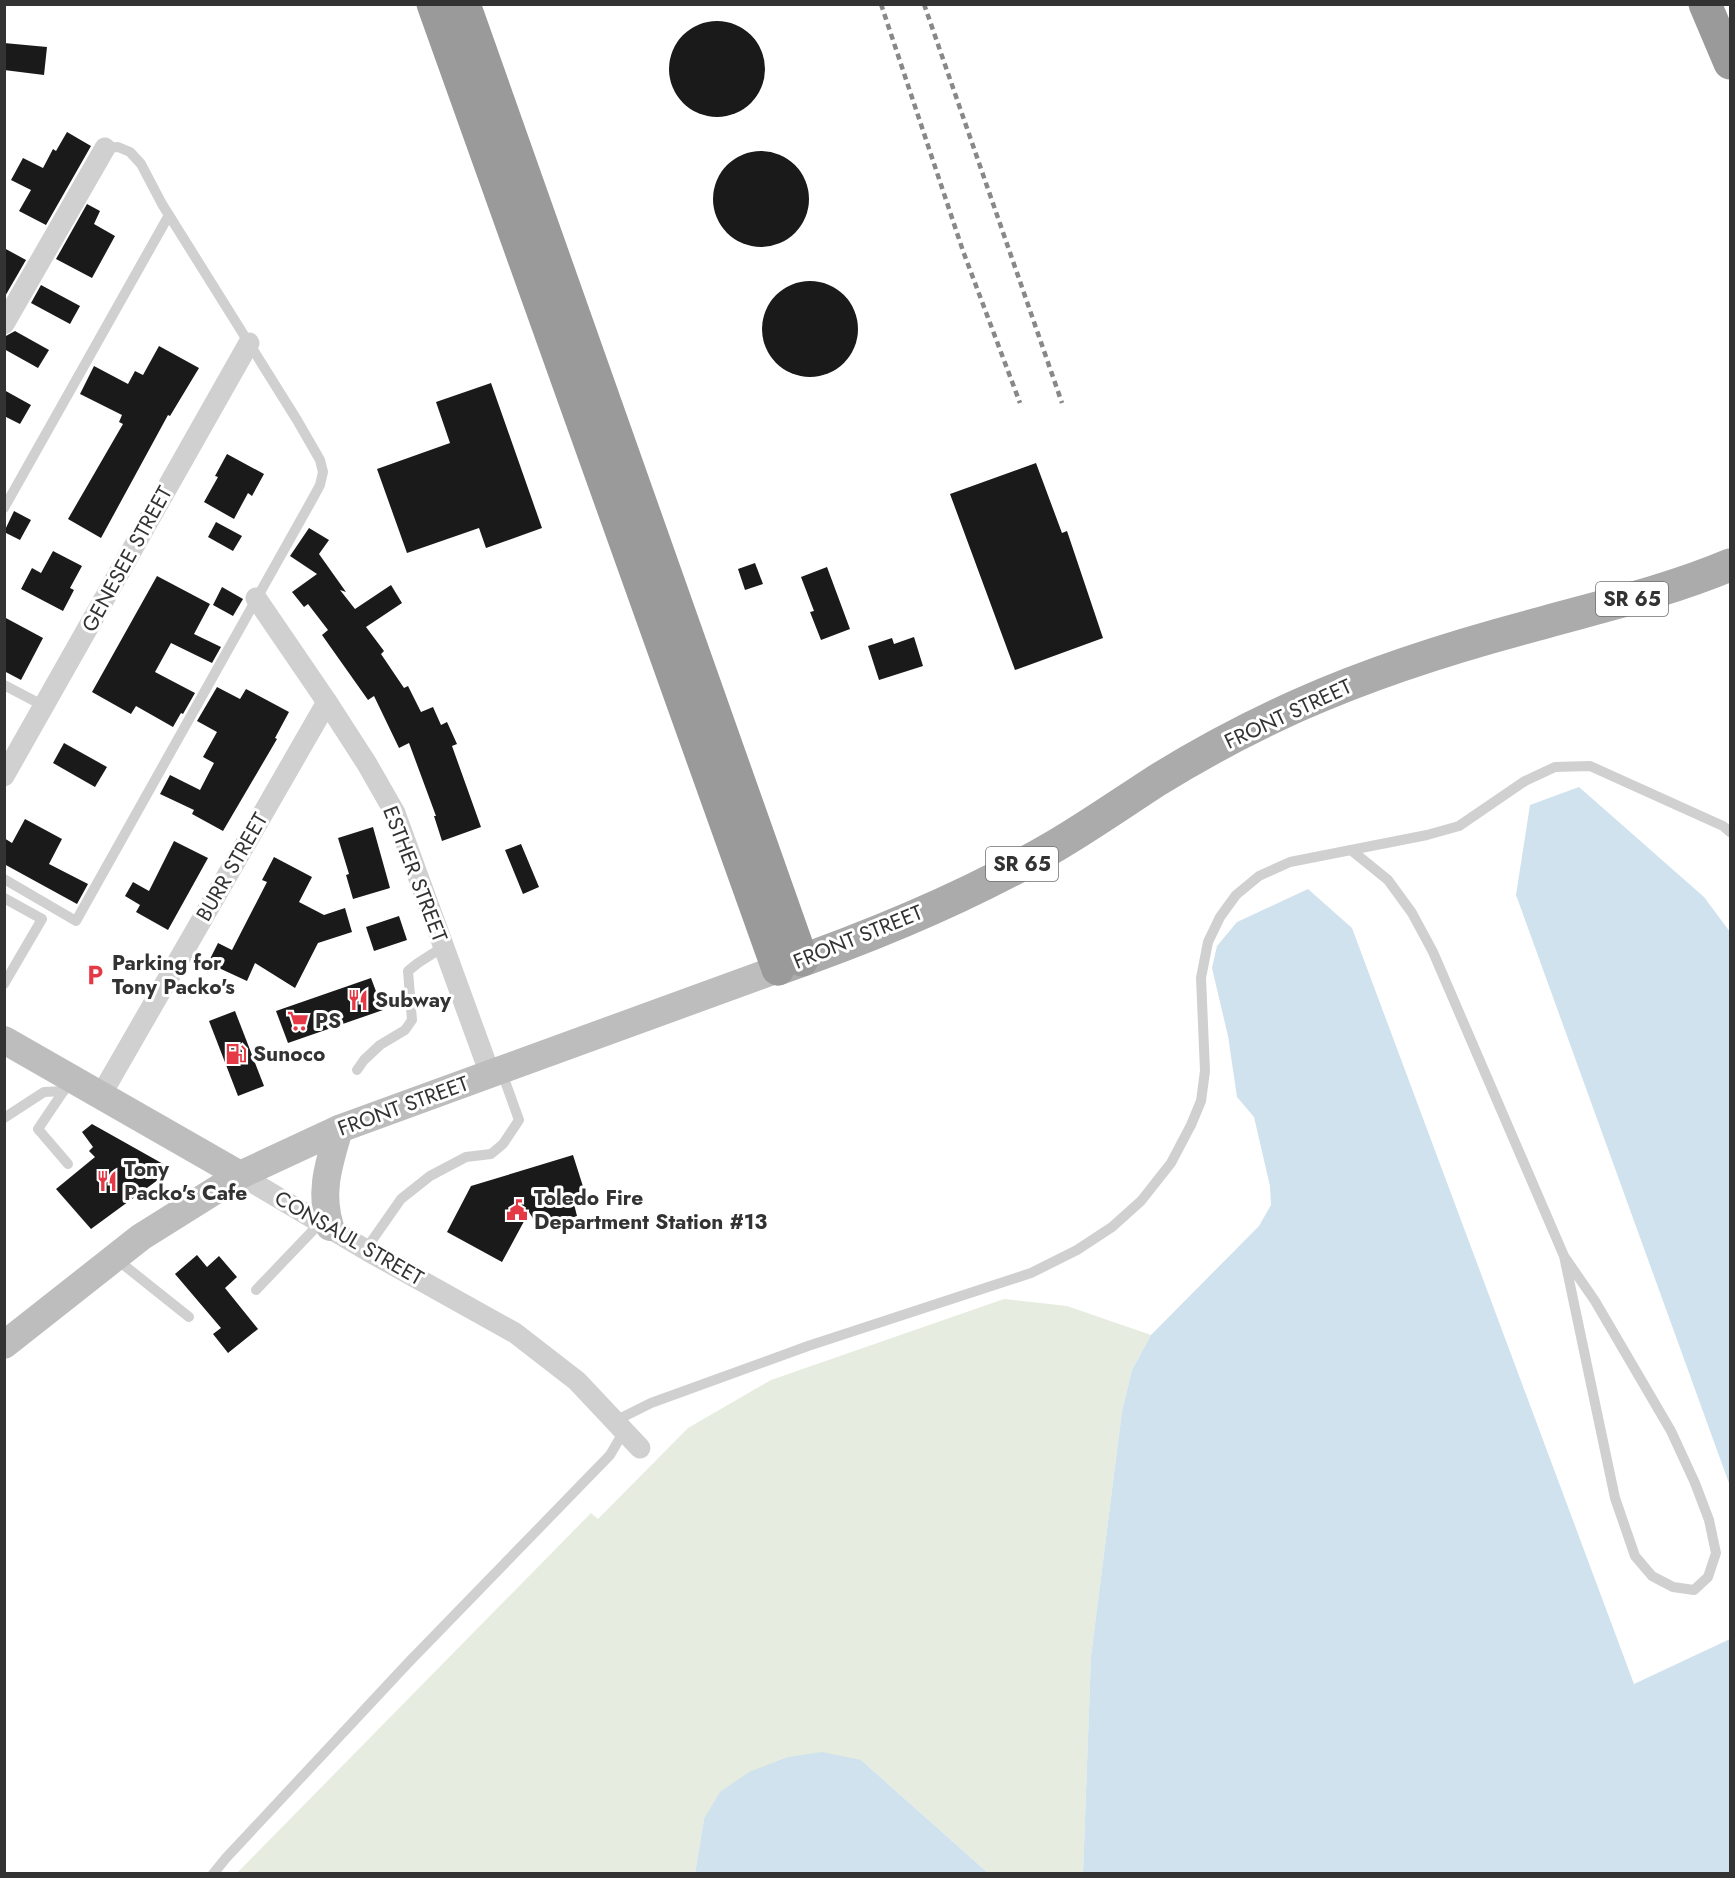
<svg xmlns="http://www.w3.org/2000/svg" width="1735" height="1878" font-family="Jost,sans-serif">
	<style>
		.green { fill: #e6ecdf }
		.water { fill: #cfe2ee }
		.building { fill: #1a1a1a }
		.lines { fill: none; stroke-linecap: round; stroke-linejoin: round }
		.lane { stroke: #d0d0d0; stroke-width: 10 }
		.street { stroke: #d0d0d0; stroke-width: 21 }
		.secondary { stroke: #bdbdbd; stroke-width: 28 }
		.primary { stroke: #ababab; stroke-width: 33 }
		.highway { stroke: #9a9a9a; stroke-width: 33 }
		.rail { stroke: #888; stroke-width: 4.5; stroke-dasharray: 6 4.5; stroke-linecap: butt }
		.labels { text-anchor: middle; stroke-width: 6; stroke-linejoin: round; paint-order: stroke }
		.shield { fill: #fff; stroke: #707070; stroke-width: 1.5 }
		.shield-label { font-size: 20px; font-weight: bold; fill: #333 }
		.street-label { font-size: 21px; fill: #333; stroke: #fff }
		.poi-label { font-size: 21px; font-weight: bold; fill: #333; stroke: #fff; text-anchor: start }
	</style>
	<rect width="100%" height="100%" fill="#fff"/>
	<!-- green -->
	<path class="green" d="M1004 1299 1067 1306 1151 1335 1132 1370 1122 1411 1091 1656 1083 1873H988L861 1760 704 1819 695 1873 236 1874 591 1513 598 1519 688 1428 771 1380Z"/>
	<!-- water -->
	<g class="water">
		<path d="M1579 787 1704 897 1730 932V1486L1516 895 1530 805Z"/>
		<path d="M1308 889 1352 928 1634 1684 1730 1639V1873H1083L1091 1656 1122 1411 1132 1370 1151 1335 1259 1226 1271 1205 1270 1186 1254 1117 1237 1097 1228 1036 1212 968 1217 946 1237 922Z"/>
		<path d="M822 1752 861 1760 988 1873H695L704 1819 720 1792 749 1772 788 1757Z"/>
	</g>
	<!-- building -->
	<g class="building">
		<circle cx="717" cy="69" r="48"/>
		<path d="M4 43 47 47 44 75 4 70Z"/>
		<path d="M67 132 91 146 46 225 19 211 31 190 11 180 23 158 43 168 53 149 56 151Z"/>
		<circle cx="761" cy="199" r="48"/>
		<path d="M87 204 100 211 94 224 115 236 92 278 56 259Z"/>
		<path d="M4 248 26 260 4 298Z"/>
		<circle cx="810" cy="329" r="48"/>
		<path d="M41 285 80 306 70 324 31 303Z"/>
		<path d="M15 331 49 350 38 368 4 349V337Z"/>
		<path d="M159 346 199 368 170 416 168 415 101 538 68 519 123 424 119 422 122 415 80 394 94 366 128 384 135 371 143 375Z"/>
		<path d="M491 383 542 528 486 548 479 528 407 553 377 469 450 443 436 402Z"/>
		<path d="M4 390 31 405 20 424 4 416Z"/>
		<path d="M227 454 264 474 252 496 248 493 234 519 204 502 218 477 215 476Z"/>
		<path d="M1036 463 1062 533 1067 531 1103 638 1015 670 950 494Z"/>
		<path d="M14 511 31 520 20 540 4 532Z"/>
		<path d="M216 522 242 536 233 551 208 537Z"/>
		<path d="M309 528 329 540 319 554 346 592 340 590 355 609 391 585 402 603 366 627 384 651 381 654 404 688 408 686 421 712 433 707 441 725 447 722 457 744 452 746 481 827 442 841 434 816H436L409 743 399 748 374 696 368 700 322 635 328 630 308 604 304 607 292 592 317 574 290 556Z"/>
		<path d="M53 551 82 566 70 588 74 590 63 611 21 589 32 568 41 573Z"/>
		<path d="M755 563 763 584 745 590 738 569Z"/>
		<path d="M827 567 850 629 821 640 810 612 814 611 801 577Z"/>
		<path d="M157 576 210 604 194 634 221 647 212 663 171 643 155 672 195 693 183 714 181 713 173 727 136 706 131 714 92 692Z"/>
		<path d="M222 587 243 599 233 616 213 605Z"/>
		<path d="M4 617 43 638 21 680 4 671Z"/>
		<path d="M914 637 923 666 879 680 868 646 892 638 894 644Z"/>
		<path d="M217 687 240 699 246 689 289 712 275 738 277 739 223 831 192 814 194 810 160 794 170 775 200 790 214 763 203 757 217 732 197 721Z"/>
		<path d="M64 743 107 767 95 787 53 763Z"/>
		<path d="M25 819 62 839 49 864 88 884 77 904 4 864V838L12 843Z"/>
		<path d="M373 827 390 888 353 899 346 875 349 874 338 838Z"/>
		<path d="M174 841 208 858 168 930 136 912 140 905 125 896 133 882 149 891Z"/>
		<path d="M521 844 539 887 523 894 505 850Z"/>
		<path d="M274 857 312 877 299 902 324 915 345 908 352 932 318 943 295 988 255 963 247 981 208 963 218 943 232 950 267 882 262 880Z"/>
		<path d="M399 916 407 940 374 951 366 927Z"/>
		<path d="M371 978 383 1010 288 1043 276 1011Z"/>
		<path d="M235 1011 264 1086 238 1096 209 1021Z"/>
		<path d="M92 1124 165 1165 166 1174 91 1229 56 1189 95 1157 89 1151 93 1147 82 1132Z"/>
		<path d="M573 1155 587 1199 574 1204 577 1216 539 1228 529 1212 502 1262 447 1232 471 1186Z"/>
		<path d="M197 1255 207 1267 219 1256 237 1277 225 1288 258 1329 228 1353 213 1334 221 1328 175 1274Z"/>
	</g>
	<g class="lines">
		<!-- lane -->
		<g class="lane">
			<path d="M4 508 169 215"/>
			<path d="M4 685 44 706"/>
			<path d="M1351 850 1388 880 1412 913 1433 952 1564 1256 1615 1498 1635 1556 1652 1576 1673 1587 1694 1590 1708 1577 1716 1553 1709 1520 1695 1483 1671 1431 1595 1301 1564 1256"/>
			<path d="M4 879 76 921 313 498 320 485 323 472 320 460 297 420 162 204 141 164 130 152 118 147 105 148"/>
			<path d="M4 898 42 919 4 984"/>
			<path d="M357 1070 364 1060 380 1045 405 1030 412 1020 408 971 418 963 443 947"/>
			<path d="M4 1118 44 1092 64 1091"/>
			<path d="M68 1164 38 1129 71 1080"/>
			<path d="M366 1249 401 1199 430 1176 466 1157 491 1154 503 1144 519 1120 501 1070"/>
			<path d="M115 1258 189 1317"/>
			<path d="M256 1290 321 1222"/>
			<path d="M615 1421 651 1403 808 1346 1031 1273 1077 1250 1112 1227 1141 1201 1171 1163 1191 1125 1201 1101 1205 1071 1201 978 1208 942 1220 917 1236 895 1259 876 1290 862 1427 835 1459 826 1525 781 1555 767 1590 766 1723 826 1730 832"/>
			<path d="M213 1874 226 1858 408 1663 610 1455 624 1431"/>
		</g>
		<!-- street -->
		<g class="street">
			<path d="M4 324 105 148"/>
			<path d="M256 598 327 702 367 764 395 813 490 1074"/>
			<path d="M4 776 249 343"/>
			<path d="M101 1095 327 702"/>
			<path d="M240 1175 368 1251 515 1333 577 1381 640 1448"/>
		</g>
		<!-- secondary -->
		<g class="secondary">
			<path d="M4 1040 240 1175"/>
			<path d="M330 1227C319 1191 329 1164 339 1129"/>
			<path d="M4 1345 141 1237 240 1175 339 1129 778 969"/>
		</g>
		<!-- primary -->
		<path class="primary" d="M778 969C873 936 968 897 1055 846 1089 826 1122 803 1156 781 1201 753 1250 727 1299 705 1373 672 1452 647 1531 626 1598 607 1666 592 1730 565"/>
		<!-- highway -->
		<g class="highway">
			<path d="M433 4 778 969"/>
			<path d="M464 4 802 960"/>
			<path d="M1705 4 1730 63"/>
		</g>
		<!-- rail -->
		<g class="rail">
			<path d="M881 4 963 251 1020 403"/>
			<path d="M924 4 1062 403"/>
		</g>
	</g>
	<!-- icons -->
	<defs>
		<symbol id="parking-bare" viewBox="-9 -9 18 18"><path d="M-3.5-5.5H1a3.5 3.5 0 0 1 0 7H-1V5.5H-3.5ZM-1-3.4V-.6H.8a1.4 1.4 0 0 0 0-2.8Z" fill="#e63946" stroke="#fff" stroke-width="2.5" paint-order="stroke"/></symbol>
		<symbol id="restaurant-bare" viewBox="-9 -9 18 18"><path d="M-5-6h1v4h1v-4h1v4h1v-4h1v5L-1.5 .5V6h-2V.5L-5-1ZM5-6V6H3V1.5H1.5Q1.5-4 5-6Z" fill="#e63946" stroke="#fff" stroke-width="2.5" paint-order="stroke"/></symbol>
		<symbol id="supermarket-bare" viewBox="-9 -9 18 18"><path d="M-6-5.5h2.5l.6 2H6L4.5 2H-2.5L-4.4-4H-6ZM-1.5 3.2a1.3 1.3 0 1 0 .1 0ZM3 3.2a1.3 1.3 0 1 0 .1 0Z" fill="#e63946" stroke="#fff" stroke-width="2.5" paint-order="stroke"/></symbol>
		<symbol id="fuel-bare" viewBox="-9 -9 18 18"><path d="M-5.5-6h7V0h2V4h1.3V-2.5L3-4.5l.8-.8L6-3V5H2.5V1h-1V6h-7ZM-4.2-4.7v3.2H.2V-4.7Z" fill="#e63946" stroke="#fff" stroke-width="2.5" paint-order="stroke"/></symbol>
		<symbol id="civic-bare" viewBox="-9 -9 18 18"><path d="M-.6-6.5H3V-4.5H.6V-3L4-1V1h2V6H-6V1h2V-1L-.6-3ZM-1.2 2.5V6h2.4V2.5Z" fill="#e63946" stroke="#fff" stroke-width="2.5" paint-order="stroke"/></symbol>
	</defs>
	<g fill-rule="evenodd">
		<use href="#parking-bare" x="80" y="960" width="30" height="30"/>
		<use href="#restaurant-bare" x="343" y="985" width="30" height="30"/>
		<use href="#supermarket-bare" x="283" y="1006" width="30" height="30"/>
		<use href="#fuel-bare" x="221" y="1039" width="30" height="30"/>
		<use href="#restaurant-bare" x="92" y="1166" width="30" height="30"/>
		<use href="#civic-bare" x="502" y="1195" width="30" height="30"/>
	</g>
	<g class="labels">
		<!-- shield labels -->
		<g class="shield">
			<rect x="1596" y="582" width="72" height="34" rx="4.5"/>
			<rect x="986" y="847" width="72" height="34" rx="4.5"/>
		</g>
		<g class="shield-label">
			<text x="1632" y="606">SR 65</text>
			<text x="1022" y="871">SR 65</text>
		</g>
		<!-- street labels -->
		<g class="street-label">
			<text transform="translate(127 559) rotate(-61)" y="7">GENESEE STREET</text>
			<text transform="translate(1288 714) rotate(-25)" y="7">FRONT STREET</text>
			<text transform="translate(232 867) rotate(-60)" y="7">BURR STREET</text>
			<text transform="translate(415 874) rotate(69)" y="7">ESTHER STREET</text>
			<text transform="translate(858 937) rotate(-22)" y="7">FRONT STREET</text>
			<text transform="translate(403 1106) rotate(-20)" y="7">FRONT STREET</text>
			<text transform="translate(349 1238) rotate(30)" y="7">CONSAUL STREET</text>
		</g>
		<!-- poi labels -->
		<g class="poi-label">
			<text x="112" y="970">Parking for<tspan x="112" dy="24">Tony Packo's</tspan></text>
			<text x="375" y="1007">Subway</text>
			<text x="315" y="1028">PS</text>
			<text x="253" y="1061">Sunoco</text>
			<text x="124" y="1176">Tony<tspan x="124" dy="24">Packo's Cafe</tspan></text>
			<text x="534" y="1205">Toledo Fire<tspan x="534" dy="24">Department Station #13</tspan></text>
		</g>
	</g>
	<!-- border -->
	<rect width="1735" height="1878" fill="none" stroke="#333333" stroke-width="12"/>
</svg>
